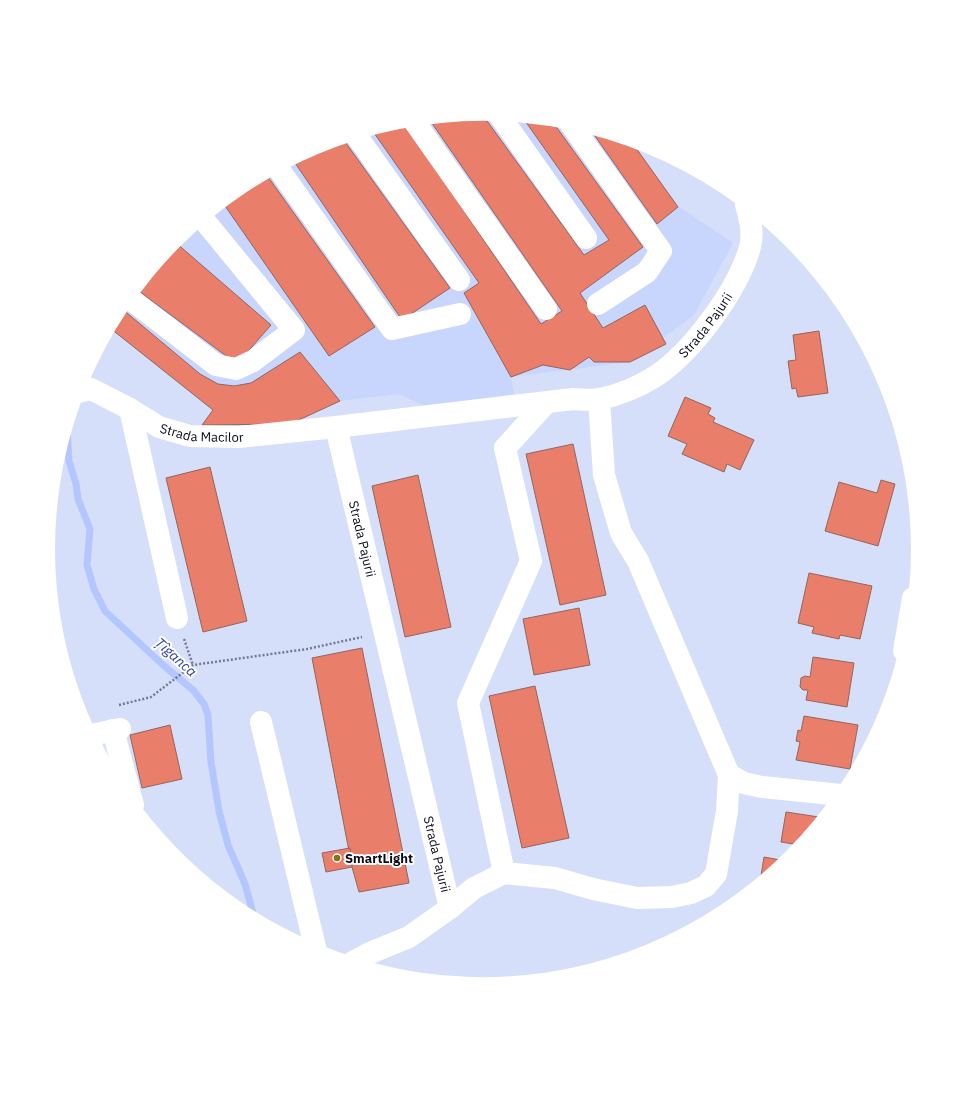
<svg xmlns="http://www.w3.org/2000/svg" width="966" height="1098" font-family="'IBM Plex Sans',sans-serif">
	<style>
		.built { fill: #c8d5fd }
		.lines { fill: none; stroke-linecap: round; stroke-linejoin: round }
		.stream { stroke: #b4c6fe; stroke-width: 7 }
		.building { fill: #e97e6a; stroke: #93655c }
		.path { stroke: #747a8f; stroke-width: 2.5; stroke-dasharray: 2 2; stroke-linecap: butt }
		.minor { stroke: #fff; stroke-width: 22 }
		.poi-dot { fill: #8b7114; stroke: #fff; stroke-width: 1.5 }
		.labels { text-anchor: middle; stroke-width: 4; stroke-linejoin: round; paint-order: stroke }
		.street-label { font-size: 13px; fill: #080b19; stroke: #fff }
		.poi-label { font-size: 13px; font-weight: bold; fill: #080b19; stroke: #fff; text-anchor: start }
		.water-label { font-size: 14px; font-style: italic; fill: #2f3ca4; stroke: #fff }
	</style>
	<rect width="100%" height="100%" fill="#d6dff9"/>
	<!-- built -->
	<path class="built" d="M483 114 568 122 631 141 678 206 733 243 694 315 630 362 511 377 514 394 426 407 399 394 340 401 290 424 202 425 213 410 110 328 121 307 176 241 242 187 317 147 398 122Z"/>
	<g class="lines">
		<!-- stream -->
		<path class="stream" d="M67 428 69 461 76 484 78 499 90 529 87 565 94 589 105 611 163 665 193 690 204 704 208 715 211 762 219 811 228 845 245 884 254 917"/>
	</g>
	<!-- building -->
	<g class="building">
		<path d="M482 114 584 255 609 240 523 118 552 121 643 247 580 293 603 328 645 305 666 344 630 362H594L589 357 570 370 543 365 511 377 464 293 479 283 372 130 403 122 541 324 562 311 429 119Z"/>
		<path d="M590 129 631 141 678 207 657 224Z"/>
		<path d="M343 139 450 288 402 320 293 160 317 147Z"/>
		<path d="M266 174 375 327 329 356 223 203 242 187Z"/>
		<path d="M175 242 271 325 237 364 136 289Z"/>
		<path d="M121 308 200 374 218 384 234 386 251 383 300 352 340 401 290 424 202 425 213 410 110 328Z"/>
		<path d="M819 331 828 393 798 397 796 388 792 389 788 361 796 360 793 335Z"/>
		<path d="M685 397 711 408 708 414 715 418 713 422 754 440 740 470 727 464 724 472 682 454 687 444 668 436Z"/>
		<path d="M573 444 606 595 560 605 526 454Z"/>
		<path d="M210 467 247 621 203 632 166 478Z"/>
		<path d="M418 475 451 627 405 637 372 486Z"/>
		<path d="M881 480 895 484 878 546 825 531 839 482 877 493Z"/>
		<path d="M809 573 872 586 860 639 840 635 839 639 812 633 814 627 798 623Z"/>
		<path d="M579 608 590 665 534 675 523 619Z"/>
		<path d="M362 648 409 883 359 892 352 867 312 658Z"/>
		<path d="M813 657 854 663 847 707 806 700 808 690H803L800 687 801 678 805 676 810 677Z"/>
		<path d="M535 686 569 838 522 848 489 696Z"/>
		<path d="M804 716 858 725 850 769 796 760 800 742 796 741 798 730 801 731Z"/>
		<path d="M170 725 182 779 142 788 130 735Z"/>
		<path d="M786 812 819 817 818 824 800 845 781 842Z"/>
		<path d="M350 848 352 867 326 872 322 853Z"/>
		<path d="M764 857 786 861 760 882Z"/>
		<path d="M186 860 187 866 181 861Z"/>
	</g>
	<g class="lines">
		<!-- path -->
		<g class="path">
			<path d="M184 639 193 665"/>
			<path d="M119 705 151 697 193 665 307 649 362 637"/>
		</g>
		<!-- minor -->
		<g class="minor">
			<path d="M500 116 586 238"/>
			<path d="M414 121 546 309"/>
			<path d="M570 123 661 251 647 272 598 304"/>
			<path d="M356 135 459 280"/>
			<path d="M278 168 392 329 460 314"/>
			<path d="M129 298 216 365 236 369 253 361 294 330 203 219"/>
			<path id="s1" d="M78 392 91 389 130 409 159 427 190 436 239 437 336 427 573 399C581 399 592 401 600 399 619 395 640 386 656 376 693 351 738 290 750 247 754 233 750 218 746 205"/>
			<path d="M130 409 177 618"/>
			<path id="s2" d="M336 427 450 908 409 937 370 953 353 962"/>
			<path d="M904 651 913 598"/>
			<path d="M261 722 316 951"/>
			<path d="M113 730 133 805"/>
			<path d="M91 735 120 729"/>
			<path d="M729 775 744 783 762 787 841 795"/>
			<path d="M504 873 468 703 531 561 505 448 546 403"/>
			<path d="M450 908 474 888 504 873 555 878 593 889 637 898 672 897 691 893 706 886 716 874 727 811 729 775 638 561 621 533 604 475 599 400"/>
		</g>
	</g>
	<!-- markers -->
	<circle class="poi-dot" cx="337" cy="858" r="4"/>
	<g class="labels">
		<!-- street labels -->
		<g class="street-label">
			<text dy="5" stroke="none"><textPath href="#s1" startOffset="668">Strada Pajurii</textPath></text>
			<text dy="5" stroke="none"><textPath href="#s1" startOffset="135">Strada Macilor</textPath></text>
			<text dy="5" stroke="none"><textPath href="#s2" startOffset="115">Strada Pajurii</textPath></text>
			<text dy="5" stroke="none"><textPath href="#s2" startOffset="439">Strada Pajurii</textPath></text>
		</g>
		<!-- poi labels -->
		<g class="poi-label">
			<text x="345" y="863">SmartLight</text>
		</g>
		<!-- water labels -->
		<g class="water-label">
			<text transform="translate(176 657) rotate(42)" y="5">Țîganca</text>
		</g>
	</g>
	<!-- crop -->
	<path d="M0 0H966V1098H0ZM55 549a428 428 0 1 1 856 0a428 428 0 1 1-856 0Z" fill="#fff" fill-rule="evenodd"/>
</svg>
